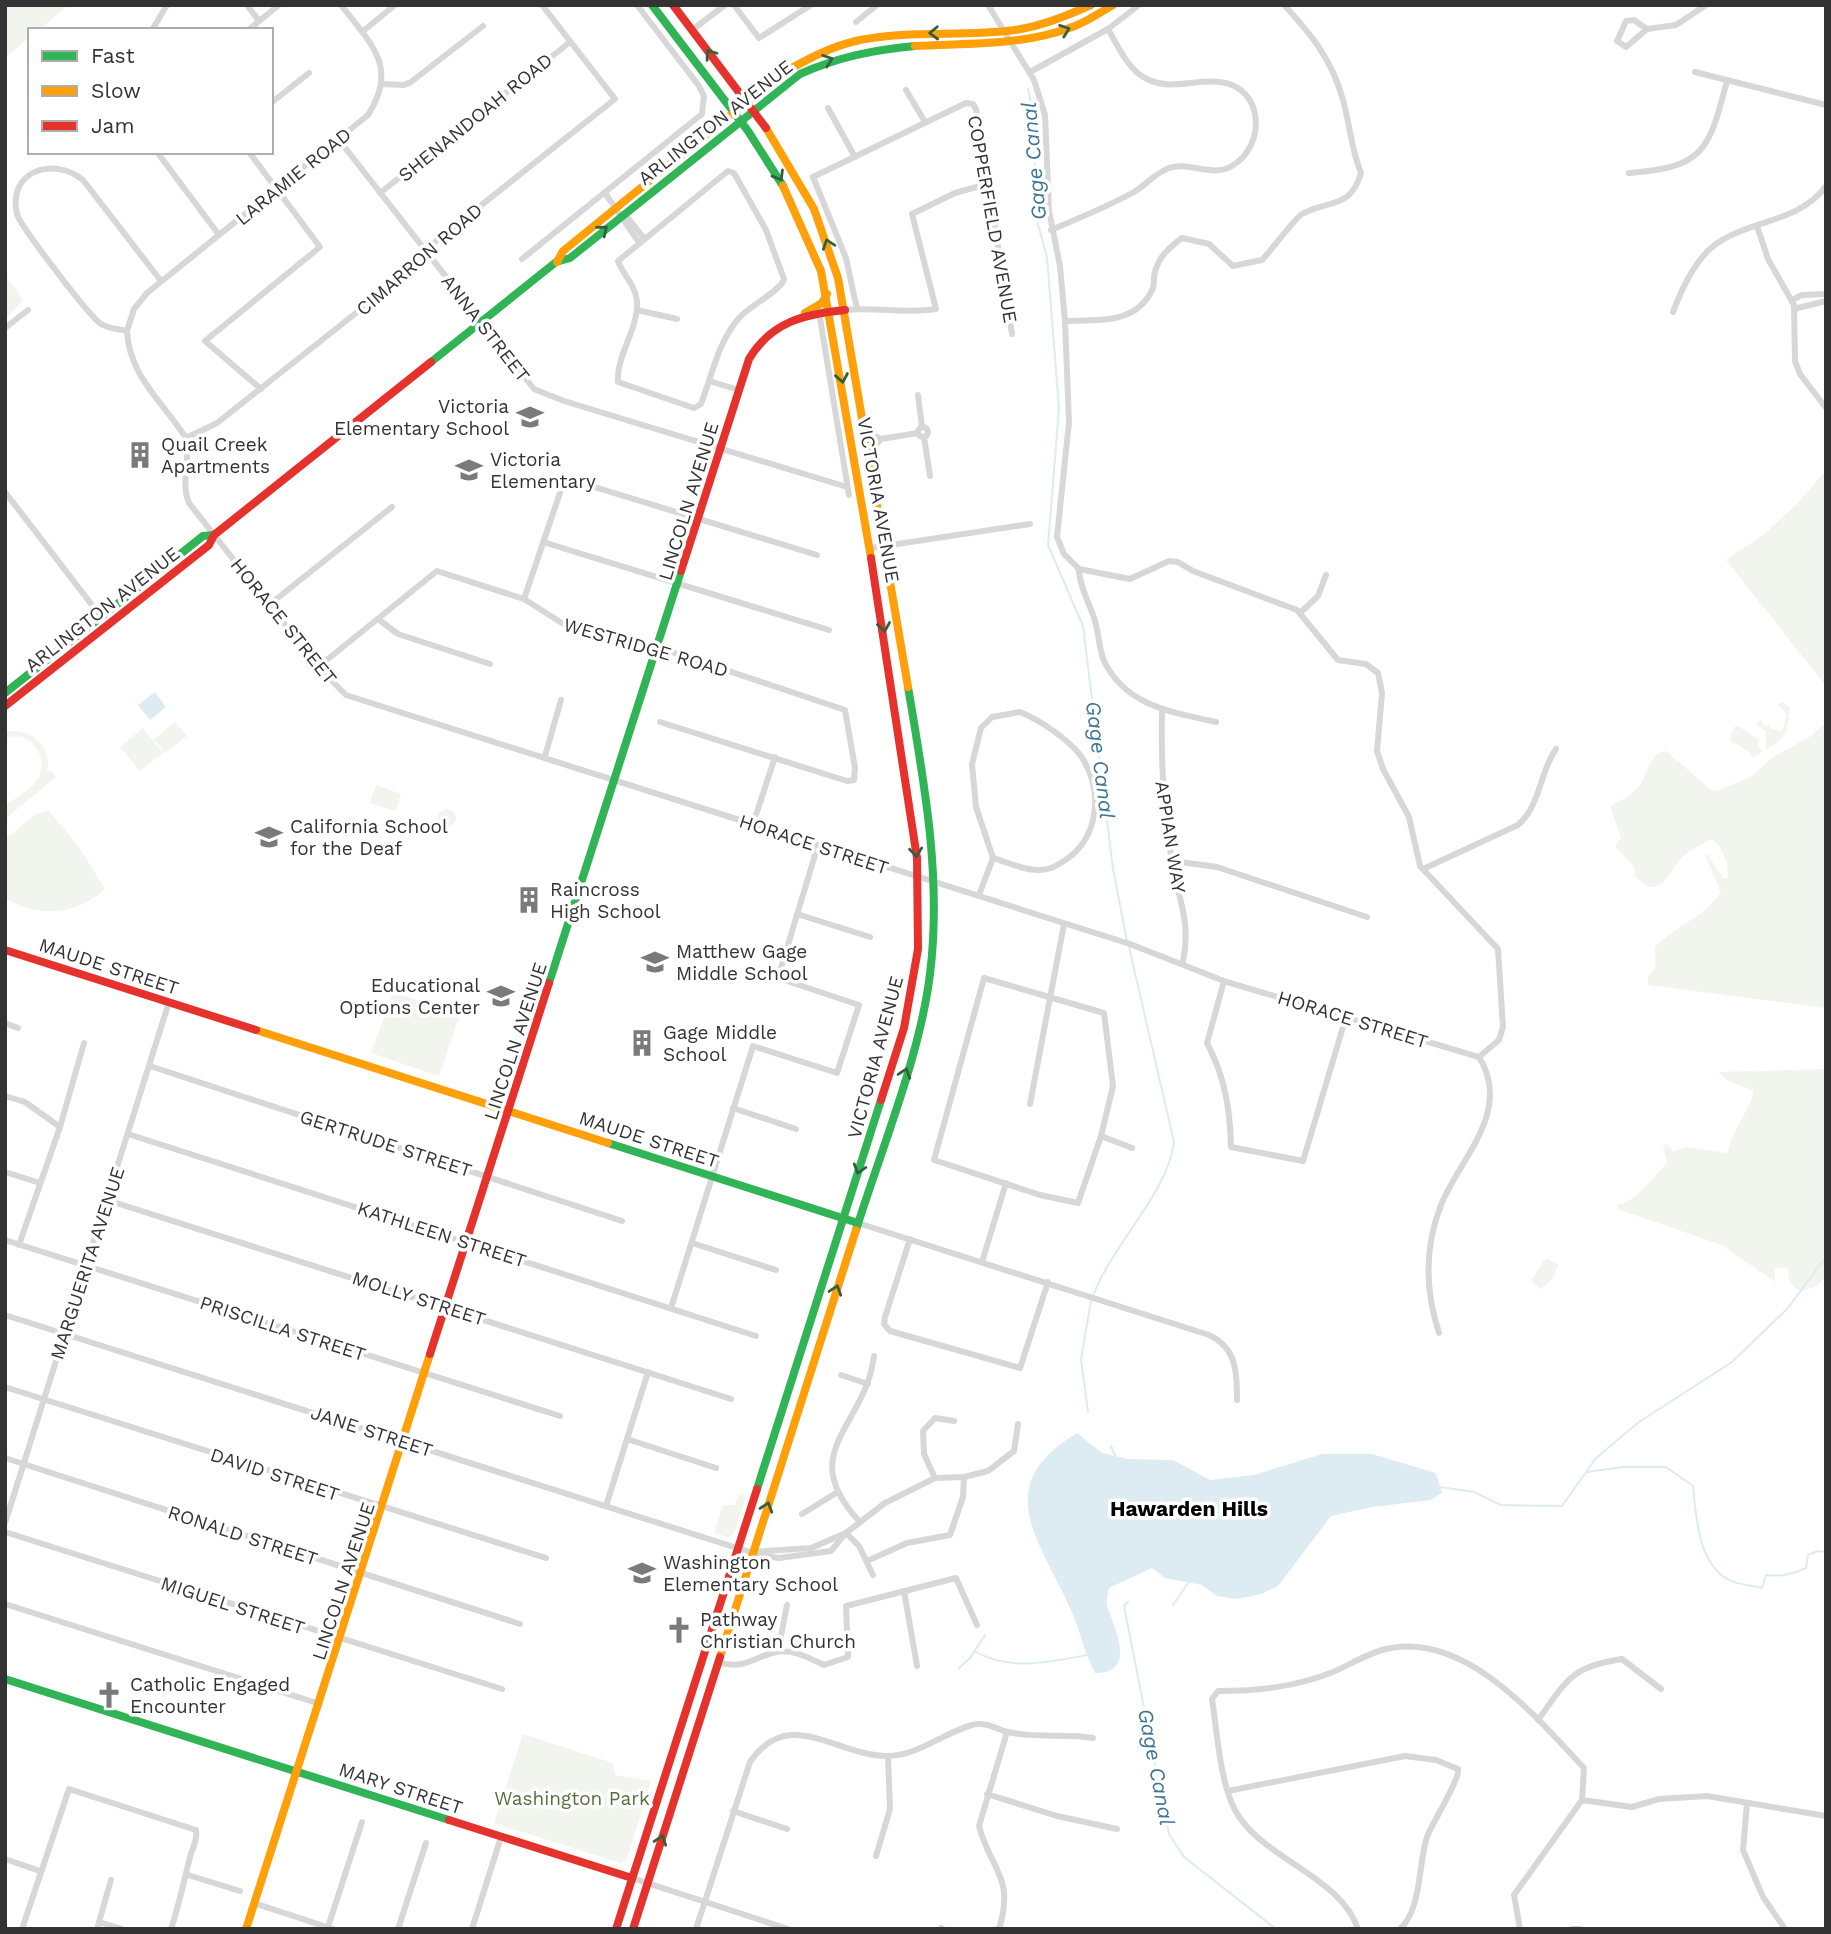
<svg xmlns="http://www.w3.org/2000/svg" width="1831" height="1934" font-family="'Work Sans',sans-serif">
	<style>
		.green { fill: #f1f5ed }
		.water { fill: #ddebf3 }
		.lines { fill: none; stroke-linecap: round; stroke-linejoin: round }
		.stream { stroke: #ddebf3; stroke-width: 2 }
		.street { stroke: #d7d7d7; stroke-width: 6 }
		.fast { stroke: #30b455; stroke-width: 8 }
		.slow { stroke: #ff9f0a; stroke-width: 8 }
		.jam { stroke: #e5322d; stroke-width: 8 }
		.oneway { stroke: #32603f }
		.labels { text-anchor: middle; stroke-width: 7; stroke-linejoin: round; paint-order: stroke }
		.street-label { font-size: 19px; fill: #333; stroke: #fff }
		.poi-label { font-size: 19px; fill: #333; stroke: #fff; text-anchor: start }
		.park-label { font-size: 19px; fill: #56703f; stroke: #fff }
		.water-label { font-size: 21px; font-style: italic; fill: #3f7597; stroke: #fff }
		.neighbourhood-label { font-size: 21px; font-weight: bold; fill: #000; stroke: #fff }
	</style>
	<rect width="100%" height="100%" fill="#fff"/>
	<!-- green -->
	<g class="green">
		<path d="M5 5H68L39 30H30V37L5 58Z"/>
		<path d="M5 275 23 300 5 319Z"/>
		<path d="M1826 470V686L1726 560 1763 535 1797 504Z"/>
		<path d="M1782 702 1790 708C1787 730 1787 740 1766 749V731L1755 724 1761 720 1765 727 1769 725 1770 729 1782 731 1787 715 1778 704Z"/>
		<path d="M175 722 187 736 165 753 154 739Z"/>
		<path d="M1826 722V1008L1648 985V976L1655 968V947C1676 925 1704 918 1721 892L1705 855H1708L1723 878 1728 879C1729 866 1723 845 1711 839 1702 845 1688 850 1681 858 1667 874 1661 903 1635 876L1634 867 1615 846 1621 838 1610 806C1619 802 1633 795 1639 786 1649 773 1647 755 1666 751L1710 789 1718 791 1752 776 1773 757 1811 736Z"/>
		<path d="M1738 726 1759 740 1758 747 1763 751 1752 758 1751 753 1730 740 1734 727Z"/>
		<path d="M143 728 163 753 140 771 120 747Z"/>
		<path d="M13 731C36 731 52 750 47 772L51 770 56 777 5 819V806C15 798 33 789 39 777 49 755 29 728 5 739V732Z"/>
		<path d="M376 785 401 794 396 811 370 803Z"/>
		<circle cx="447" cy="818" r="9"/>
		<path d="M49 811 78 846 105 889C75 916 39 918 5 898V839L36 814Z"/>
		<path d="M396 993 460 1014 439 1076 371 1053 392 996Z"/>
		<path d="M1826 1069V1276C1818 1288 1795 1299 1789 1279 1788 1275 1788 1271 1787 1268H1775V1282L1722 1245 1617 1209 1618 1204C1634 1204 1655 1175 1667 1163L1663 1146 1667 1143 1673 1152 1686 1147 1728 1153C1731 1130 1754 1104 1753 1090L1730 1082 1718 1072Z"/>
		<path d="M1546 1258 1558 1264C1558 1272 1548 1286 1540 1289L1531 1280Z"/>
		<path d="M740 1494 746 1496 734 1534 728 1537 714 1533 723 1505H734Z"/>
		<path d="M523 1734 613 1763 615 1775 651 1781 627 1859 620 1863 494 1823Z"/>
	</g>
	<!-- water -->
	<g class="water">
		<path d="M155 692 166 707 150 720 138 705Z"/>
		<path d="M1077 1433 1102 1453 1128 1459 1173 1460 1210 1480 1254 1475 1322 1454H1372L1436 1473 1442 1493 1431 1500 1372 1507 1331 1516 1278 1586 1261 1594 1237 1599 1217 1596 1202 1585 1165 1578 1152 1568 1109 1588C1108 1594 1106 1599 1107 1605 1113 1626 1139 1674 1095 1673 1084 1653 1080 1629 1070 1608 1040 1540 989 1486 1077 1433Z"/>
	</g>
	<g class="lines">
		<!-- stream -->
		<g class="stream">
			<path d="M1028 89 1033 112 1036 217 1047 257 1059 408 1048 545 1083 626 1113 869 1127 941"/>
			<path d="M1093 1296C1111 1246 1168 1193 1174 1142L1129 947"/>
			<path d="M1088 1412 1081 1359 1091 1301"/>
			<path d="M1111 1446 1116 1458"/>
			<path d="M1587 1472 1623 1467H1666L1693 1486C1696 1517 1698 1564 1729 1580 1738 1585 1752 1585 1762 1588L1766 1575C1782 1577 1792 1574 1806 1568L1808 1555 1818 1551 1826 1552"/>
			<path d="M1440 1487 1474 1492 1501 1505 1562 1506 1596 1458 1639 1422 1732 1362 1787 1309 1826 1257"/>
			<path d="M1128 1602 1124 1606 1169 1834 1184 1857 1276 1929"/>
			<path d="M1173 1605 1188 1583"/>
			<path d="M974 1651C1011 1672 1048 1662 1087 1655"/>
			<path d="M959 1668 970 1658 985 1635"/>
		</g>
		<!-- street -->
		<g class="street">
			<path d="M247 5 259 21"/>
			<path d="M734 5 759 38 811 5"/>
			<path d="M988 5 1034 80 1045 115 1049 211 1060 266 1065 321 1069 422 1057 537 1064 554 1079 569 1130 579 1169 561 1178 562 1193 571 1297 610 1338 660 1366 664 1378 673 1382 693 1377 751 1383 769 1409 817 1420 866 1498 949 1503 1027 1499 1040 1479 1057"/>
			<path d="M856 22 877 5"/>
			<path d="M1647 29 1634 20 1626 21 1617 41 1626 47 1647 29 1676 25 1706 5"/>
			<path d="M152 30 167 5"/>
			<path d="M248 30 279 5"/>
			<path d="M692 30 725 5"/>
			<path d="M362 32 395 5"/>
			<path d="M1030 72 1108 29 1139 5"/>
			<path d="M1695 72 1826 105"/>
			<path d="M382 84 404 85 411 82 483 26"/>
			<path d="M906 90 925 122"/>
			<path d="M271 103 309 73"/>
			<path d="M828 108 855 157"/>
			<path d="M339 140 534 389 564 401 847 487"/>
			<path d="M157 152 219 235"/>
			<path d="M249 152 320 247 205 341 261 389"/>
			<path d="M728 171 734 173 766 230 784 279C781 291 749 306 739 318 718 342 712 375 701 404L694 408 618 382C616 355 639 329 637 301 635 284 623 275 618 261Z"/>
			<path d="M1629 173C1705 168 1709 149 1727 81"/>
			<path d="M380 193 570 42"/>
			<path d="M605 193 638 241"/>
			<path d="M621 215 628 218 643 237"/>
			<path d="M1757 226 1768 259 1794 305 1795 361 1800 374 1826 408"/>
			<path d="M1051 230C1079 218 1107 207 1134 192 1146 185 1155 173 1169 168 1189 161 1212 178 1232 166 1267 145 1264 87 1220 82 1194 79 1171 91 1147 79 1128 70 1118 46 1108 29"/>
			<path d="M522 259 702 114 704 96 699 86 637 5"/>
			<path d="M161 281 83 180C53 156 7 171 17 214 20 226 90 317 101 324 109 329 119 329 127 331 129 376 163 402 186 438 191 459 180 482 189 503L318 667 346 695 1130 944 1224 981 1479 1057"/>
			<path d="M1792 300 1802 295 1826 294"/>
			<path d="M857 309 846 258 813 177 966 103 973 104 976 109 1012 334"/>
			<path d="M1794 309 1826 301"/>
			<path d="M637 310 677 319"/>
			<path d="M845 310C876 307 906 314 936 309L912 214 955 193 987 184"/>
			<path d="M819 312 849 495"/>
			<path d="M1673 312C1682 288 1695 259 1716 244 1752 219 1799 223 1826 186"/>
			<path d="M1065 321C1098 320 1137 325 1153 288 1155 283 1153 277 1155 272 1159 256 1170 247 1182 238L1209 244 1233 266 1262 260C1270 252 1295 218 1302 214 1329 199 1350 210 1361 173 1351 149 1350 125 1343 100 1332 60 1312 35 1284 5"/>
			<path d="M5 328 28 310"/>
			<path d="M127 331 134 309 147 293 368 115C399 67 371 44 341 5"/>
			<path d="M709 381 739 390"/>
			<path d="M918 395 922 427"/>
			<circle cx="923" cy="432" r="5"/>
			<path d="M865 430 881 439"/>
			<path d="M924 437 930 476"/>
			<path d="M186 438 217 423 428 256 431 245 615 99 542 5"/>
			<path d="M869 452 881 439 918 433"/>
			<path d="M5 492 102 618"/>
			<path d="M543 542 829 630"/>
			<path d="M871 548 1030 524"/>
			<path d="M1079 569C1079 586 1090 604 1095 621 1099 634 1099 651 1105 663 1128 707 1173 712 1216 722"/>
			<path d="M524 599 565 478 817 555"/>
			<path d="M270 604 392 507"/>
			<path d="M1300 613 1318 596 1326 575"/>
			<path d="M378 619 398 634 490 664"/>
			<path d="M318 667 437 571 524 599 570 628 648 651H669L845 710 855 768 854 780 847 781 660 722"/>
			<path d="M1162 711C1161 761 1163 812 1172 862 1179 902 1191 920 1183 962"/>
			<path d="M1020 712C1040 720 1068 739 1081 756 1104 790 1099 839 1064 861 1056 866 1050 870 1040 870 1025 871 1007 862 993 858L976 807 972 764 981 728 992 717Z"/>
			<path d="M545 756 561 700"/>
			<path d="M753 824 775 757"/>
			<path d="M1172 861 1217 867 1367 917"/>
			<path d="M1423 869 1518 825C1541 805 1539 773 1556 749"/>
			<path d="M979 895 993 858"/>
			<path d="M797 914 870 937"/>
			<path d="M984 978 1104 1013 1113 1086 1101 1136 1078 1203 1040 1195 934 1160Z"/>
			<path d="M1224 981 1207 1043C1225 1077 1230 1109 1231 1147L1303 1161 1346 1017"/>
			<path d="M5 1023 18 1028"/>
			<path d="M150 1066 622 1221"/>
			<path d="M5 1096 25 1102 60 1127"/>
			<path d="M1030 1104 1064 924"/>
			<path d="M733 1108 796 1129"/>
			<path d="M128 1134 756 1336"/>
			<path d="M1101 1136 1132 1148"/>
			<path d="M5 1172 40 1183"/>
			<path d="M107 1200 731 1399"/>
			<path d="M858 1223 1209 1335C1237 1348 1237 1373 1237 1400"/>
			<path d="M910 1239 885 1317 884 1324 890 1331 1020 1368 1048 1282"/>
			<path d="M5 1240 560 1416"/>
			<path d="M692 1243 776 1270"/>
			<path d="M19 1245 60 1127 84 1043"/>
			<path d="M982 1262 1006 1183"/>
			<path d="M671 1308 753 1046 837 1073 859 1005 778 978 818 845"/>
			<path d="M5 1315 759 1555 779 1558 831 1551 846 1533 885 1503 935 1478 964 1477 988 1471 1014 1451 1018 1424"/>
			<path d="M1439 1333C1425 1290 1424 1248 1441 1205 1460 1158 1513 1111 1479 1057"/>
			<path d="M841 1375 868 1384"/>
			<path d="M5 1387 546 1558"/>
			<path d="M627 1439 716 1468"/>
			<path d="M5 1458 520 1624"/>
			<path d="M935 1478 924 1454 923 1431 935 1418 954 1421"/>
			<path d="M606 1506 648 1372"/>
			<path d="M802 1514 836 1493"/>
			<path d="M860 1522C794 1452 865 1428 874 1356"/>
			<path d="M5 1523 169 1002"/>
			<path d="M5 1532 502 1689"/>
			<path d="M846 1533 859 1546 873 1575"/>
			<path d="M752 1552 811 1548 846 1533"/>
			<path d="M867 1561 907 1543 950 1535 963 1497 964 1477"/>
			<path d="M904 1591 917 1666"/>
			<path d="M5 1604 320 1704"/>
			<path d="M778 1651 787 1605"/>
			<path d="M717 1662C746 1670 751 1658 776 1652 791 1648 811 1659 824 1665L848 1657 846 1606 956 1578 977 1625"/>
			<path d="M1538 1720C1568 1679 1570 1667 1622 1659L1661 1689"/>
			<path d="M1228 1791 1405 1756 1436 1760 1458 1769C1461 1778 1432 1823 1427 1837 1418 1864 1422 1909 1400 1929"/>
			<path d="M987 1794 1057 1816 1117 1829"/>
			<path d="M1582 1800 1632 1807 1659 1799 1707 1796 1826 1816"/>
			<path d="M1747 1803 1743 1850 1763 1897 1785 1929"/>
			<path d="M733 1811 787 1829"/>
			<path d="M876 1856 890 1809 888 1756"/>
			<path d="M5 1859 40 1871"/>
			<path d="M188 1875 240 1891"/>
			<path d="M632 1878 788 1929"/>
			<path d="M254 1903 333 1929"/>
			<path d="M99 1922 122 1929"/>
			<path d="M328 1927 362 1822"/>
			<path d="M941 1928 943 1929"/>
			<path d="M22 1929 69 1789 196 1830C198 1841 192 1848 190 1857 184 1881 179 1905 171 1929"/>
			<path d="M97 1929 111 1880"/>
			<path d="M398 1929 426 1843"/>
			<path d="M472 1929 501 1837"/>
			<path d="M696 1929 750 1762C789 1705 836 1756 887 1756 918 1756 943 1733 972 1725 985 1721 996 1729 1008 1732 1036 1739 1065 1733 1093 1738"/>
			<path d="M999 1929C1015 1877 991 1871 979 1826L1007 1732"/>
			<path d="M1358 1929C1341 1876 1260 1858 1235 1810 1220 1782 1217 1731 1212 1699L1218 1691C1258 1691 1295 1687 1333 1672 1349 1665 1365 1655 1382 1650 1463 1628 1535 1716 1584 1768L1582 1800 1514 1895 1520 1929"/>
			<path d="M1572 1929H1580"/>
		</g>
		<!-- fast -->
		<g class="fast">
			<path d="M652 5 748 131 783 186"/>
			<path d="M431 362 556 262 570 258 800 74C838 57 873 50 915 46"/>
			<path d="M5 693 203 536 214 535"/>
			<path d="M549 983 681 571"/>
			<path d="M608 1143 858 1223"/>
			<path d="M856 1230C881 1150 920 1056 930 974 942 877 924 782 908 687"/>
			<path d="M757 1489 881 1100"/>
			<path d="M5 1679 449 1820"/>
		</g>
		<!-- slow -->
		<g class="slow">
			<path d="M915 46C969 43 1024 46 1075 26 1088 21 1101 12 1113 5"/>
			<path d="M766 128 814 209 838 278 908 687"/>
			<path d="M783 186 821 271 871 558"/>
			<path d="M557 262 563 251 781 74C806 60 831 46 860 40 911 30 963 37 1015 30 1042 26 1066 16 1091 5"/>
			<path d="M805 313 822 303 827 294"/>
			<path d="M256 1030 608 1143"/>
			<path d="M720 1657 856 1230"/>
			<path d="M246 1929 430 1354"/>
		</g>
		<!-- jam -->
		<g class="jam">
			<path d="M673 5 766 128"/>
			<path d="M871 558 917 858 918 949 904 1028 881 1100"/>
			<path d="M681 571 749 359C771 322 804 314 845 310"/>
			<path d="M5 706 209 545 214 535 431 362"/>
			<path d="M5 950 256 1030"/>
			<path d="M430 1354 549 983"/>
			<path d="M449 1820 632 1878"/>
			<path d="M616 1929 757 1489"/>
			<path d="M633 1929 720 1657"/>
		</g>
	</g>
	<!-- one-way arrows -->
	<defs><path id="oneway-chevron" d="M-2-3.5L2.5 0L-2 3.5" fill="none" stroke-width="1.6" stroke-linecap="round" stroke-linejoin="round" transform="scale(1.75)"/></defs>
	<g class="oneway">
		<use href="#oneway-chevron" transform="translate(1065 30) rotate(-20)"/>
		<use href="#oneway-chevron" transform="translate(934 33) rotate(178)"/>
		<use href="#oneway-chevron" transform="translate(710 54) rotate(-126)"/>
		<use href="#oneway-chevron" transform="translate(828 60) rotate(-20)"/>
		<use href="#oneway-chevron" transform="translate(779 176) rotate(59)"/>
		<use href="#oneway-chevron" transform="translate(603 230) rotate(-39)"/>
		<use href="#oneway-chevron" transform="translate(828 244) rotate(-109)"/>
		<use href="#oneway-chevron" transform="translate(842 378) rotate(80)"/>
		<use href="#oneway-chevron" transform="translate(884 627) rotate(81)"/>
		<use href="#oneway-chevron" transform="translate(916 852) rotate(84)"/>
		<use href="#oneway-chevron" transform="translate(905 1073) rotate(-72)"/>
		<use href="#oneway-chevron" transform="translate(859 1169) rotate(107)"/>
		<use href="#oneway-chevron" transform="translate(836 1290) rotate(-72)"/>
		<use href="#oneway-chevron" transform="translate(767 1507) rotate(-72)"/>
		<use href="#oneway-chevron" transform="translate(661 1840) rotate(-72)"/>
	</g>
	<!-- icons -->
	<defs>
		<symbol id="school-bare" viewBox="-9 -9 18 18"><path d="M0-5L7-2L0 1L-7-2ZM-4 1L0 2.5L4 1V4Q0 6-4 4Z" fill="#7a7a7a" stroke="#fff" stroke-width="2.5" paint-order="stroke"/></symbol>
		<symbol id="building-bare" viewBox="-9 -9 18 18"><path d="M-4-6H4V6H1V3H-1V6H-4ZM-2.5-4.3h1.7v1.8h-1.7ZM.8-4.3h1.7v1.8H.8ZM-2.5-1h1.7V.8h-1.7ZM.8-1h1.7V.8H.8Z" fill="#7a7a7a" stroke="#fff" stroke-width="2.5" paint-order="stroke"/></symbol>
		<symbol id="church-bare" viewBox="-9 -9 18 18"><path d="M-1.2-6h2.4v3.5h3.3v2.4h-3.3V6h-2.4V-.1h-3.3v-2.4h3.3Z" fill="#7a7a7a" stroke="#fff" stroke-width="2.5" paint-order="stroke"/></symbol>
	</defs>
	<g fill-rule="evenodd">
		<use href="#school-bare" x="511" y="398" width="38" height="38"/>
		<use href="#building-bare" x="121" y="436" width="38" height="38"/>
		<use href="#school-bare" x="450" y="451" width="38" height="38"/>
		<use href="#school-bare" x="250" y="818" width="38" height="38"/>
		<use href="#building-bare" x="510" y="881" width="38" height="38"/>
		<use href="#school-bare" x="636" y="943" width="38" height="38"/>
		<use href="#school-bare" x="482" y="977" width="38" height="38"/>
		<use href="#building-bare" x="623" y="1024" width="38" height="38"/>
		<use href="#school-bare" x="623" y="1554" width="38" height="38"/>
		<use href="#church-bare" x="660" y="1611" width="38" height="38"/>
		<use href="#church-bare" x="90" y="1676" width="38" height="38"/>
	</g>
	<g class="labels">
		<!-- street labels -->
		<g class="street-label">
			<text transform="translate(475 117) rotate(-39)" y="7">SHENANDOAH ROAD</text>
			<text transform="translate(715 122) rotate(-38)" y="7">ARLINGTON AVENUE</text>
			<text transform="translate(293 176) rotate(-39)" y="7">LARAMIE ROAD</text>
			<text transform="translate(993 219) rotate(80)" y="7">COPPERFIELD AVENUE</text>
			<text transform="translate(419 259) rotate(-41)" y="7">CIMARRON ROAD</text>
			<text transform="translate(486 328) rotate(52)" y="7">ANNA STREET</text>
			<text transform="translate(879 500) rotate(80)" y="7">VICTORIA AVENUE</text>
			<text transform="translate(688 501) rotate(-73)" y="7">LINCOLN AVENUE</text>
			<text transform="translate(102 609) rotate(-38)" y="7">ARLINGTON AVENUE</text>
			<text transform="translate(284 621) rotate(51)" y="7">HORACE STREET</text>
			<text transform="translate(646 647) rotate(16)" y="7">WESTRIDGE ROAD</text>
			<text transform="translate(1171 837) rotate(81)" y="7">APPIAN WAY</text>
			<text transform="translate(814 844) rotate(18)" y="7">HORACE STREET</text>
			<text transform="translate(109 966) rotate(18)" y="7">MAUDE STREET</text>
			<text transform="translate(1353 1019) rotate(17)" y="7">HORACE STREET</text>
			<text transform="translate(515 1041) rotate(-72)" y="7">LINCOLN AVENUE</text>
			<text transform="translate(875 1057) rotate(-75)" y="7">VICTORIA AVENUE</text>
			<text transform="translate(649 1139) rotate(18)" y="7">MAUDE STREET</text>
			<text transform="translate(386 1143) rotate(18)" y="7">GERTRUDE STREET</text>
			<text transform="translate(442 1234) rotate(18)" y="7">KATHLEEN STREET</text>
			<text transform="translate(87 1263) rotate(-72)" y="7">MARGUERITA AVENUE</text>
			<text transform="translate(419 1298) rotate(18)" y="7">MOLLY STREET</text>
			<text transform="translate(283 1328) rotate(18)" y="7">PRISCILLA STREET</text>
			<text transform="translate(372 1431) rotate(18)" y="7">JANE STREET</text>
			<text transform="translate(275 1474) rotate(18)" y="7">DAVID STREET</text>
			<text transform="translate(243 1535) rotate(18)" y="7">RONALD STREET</text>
			<text transform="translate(343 1581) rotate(-72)" y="7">LINCOLN AVENUE</text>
			<text transform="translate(233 1605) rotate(18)" y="7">MIGUEL STREET</text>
			<text transform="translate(401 1788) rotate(18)" y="7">MARY STREET</text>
		</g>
		<!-- poi labels -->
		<g class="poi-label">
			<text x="509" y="413" text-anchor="end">Victoria<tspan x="509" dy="22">Elementary School</tspan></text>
			<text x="161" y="451">Quail Creek<tspan x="161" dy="22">Apartments</tspan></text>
			<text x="490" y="466">Victoria<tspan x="490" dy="22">Elementary</tspan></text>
			<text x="290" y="833">California School<tspan x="290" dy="22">for the Deaf</tspan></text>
			<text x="550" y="896">Raincross<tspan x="550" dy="22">High School</tspan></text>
			<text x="676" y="958">Matthew Gage<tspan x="676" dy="22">Middle School</tspan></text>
			<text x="480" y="992" text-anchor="end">Educational<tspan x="480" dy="22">Options Center</tspan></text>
			<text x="663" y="1039">Gage Middle<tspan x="663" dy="22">School</tspan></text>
			<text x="663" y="1569">Washington<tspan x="663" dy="22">Elementary School</tspan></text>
			<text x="700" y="1626">Pathway<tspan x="700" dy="22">Christian Church</tspan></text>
			<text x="130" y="1691">Catholic Engaged<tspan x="130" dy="22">Encounter</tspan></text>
		</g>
		<!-- park labels -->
		<g class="park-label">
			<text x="572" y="1805">Washington Park</text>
		</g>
		<!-- water labels -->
		<g class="water-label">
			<text transform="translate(1034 161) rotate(-95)" y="7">Gage Canal</text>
			<text transform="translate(1100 760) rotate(83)" y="7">Gage Canal</text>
			<text transform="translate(1156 1767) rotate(79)" y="7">Gage Canal</text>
		</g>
		<!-- neighbourhood labels -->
		<g class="neighbourhood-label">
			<text x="1189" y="1516">Hawarden Hills</text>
		</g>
	</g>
	<!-- border -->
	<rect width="1831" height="1934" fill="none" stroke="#333333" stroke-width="14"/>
	<!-- legend -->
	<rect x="28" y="28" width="245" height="126" fill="#ffffff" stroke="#adadad" stroke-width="2"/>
	<rect x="42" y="51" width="35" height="10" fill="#30b455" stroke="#adadad" stroke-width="2"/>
	<text x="91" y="63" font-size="21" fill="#333333">Fast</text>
	<rect x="42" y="86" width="35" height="10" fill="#ff9f0a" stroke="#adadad" stroke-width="2"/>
	<text x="91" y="98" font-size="21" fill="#333333">Slow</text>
	<rect x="42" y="121" width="35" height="10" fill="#e5322d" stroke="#adadad" stroke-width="2"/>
	<text x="91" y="133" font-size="21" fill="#333333">Jam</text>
</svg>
